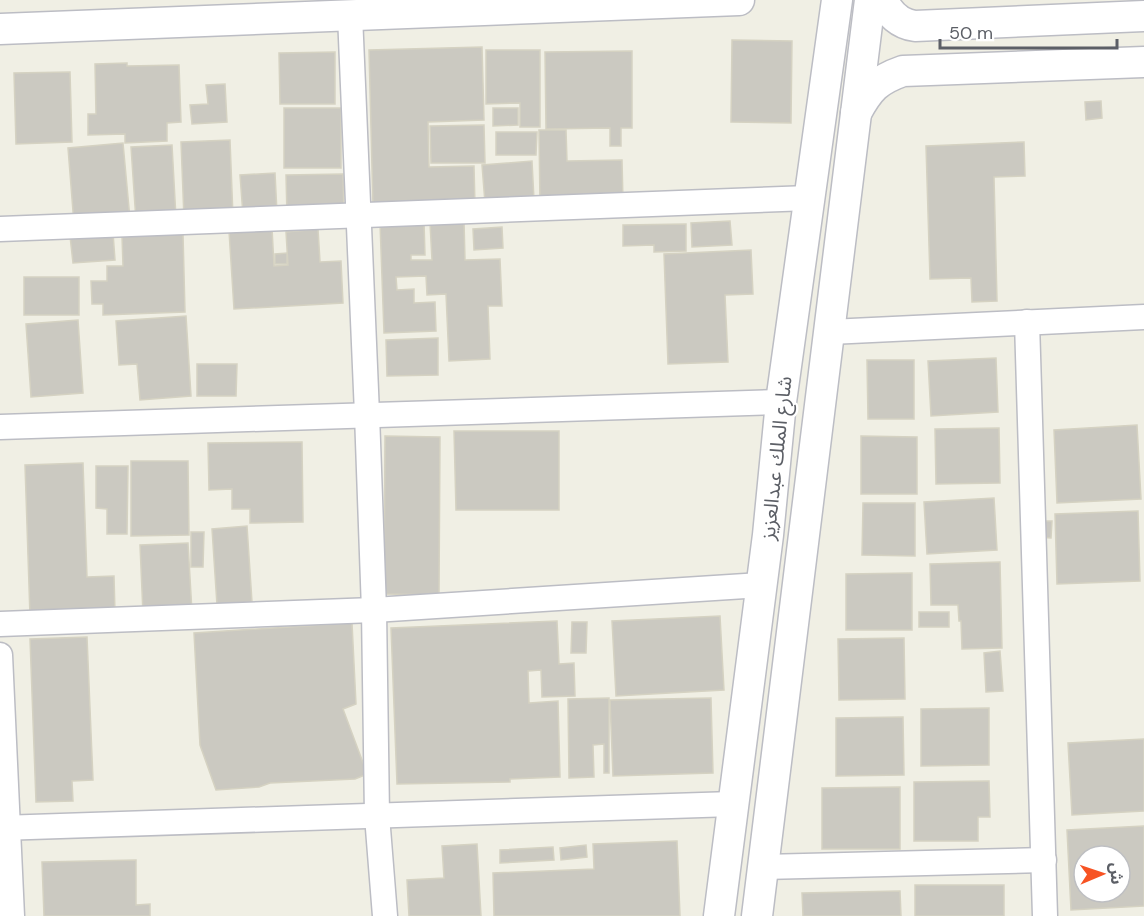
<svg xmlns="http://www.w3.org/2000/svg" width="1144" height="916" font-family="'DM Sans','Noto Sans Arabic',sans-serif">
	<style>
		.building { fill: #cbc9c1; stroke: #d5d2c2; stroke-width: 1.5; fill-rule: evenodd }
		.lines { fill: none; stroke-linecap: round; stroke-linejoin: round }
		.minor-casing { stroke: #bcbdc4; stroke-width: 27 }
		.tertiary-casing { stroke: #bcbdc4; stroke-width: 33 }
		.minor { stroke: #fff; stroke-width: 24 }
		.tertiary { stroke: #fff; stroke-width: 30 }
		.labels { text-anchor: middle; stroke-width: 4.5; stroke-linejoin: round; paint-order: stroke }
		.street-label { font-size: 20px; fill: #5c5f66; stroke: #fff }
	</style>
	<rect width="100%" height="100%" fill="#f0efe4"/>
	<!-- building -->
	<g class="building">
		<path d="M732 40 792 41 791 123 731 122Z"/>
		<path d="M482 47 484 120 428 122 429 167 474 166 475 206 373 208 369 50Z"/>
		<path d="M486 50H540V127H520V103L486 104Z"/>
		<path d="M632 51V128H621V146H610V128L546 129 545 52Z"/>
		<path d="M335 52V104H280L279 53Z"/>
		<path d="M127 63V66L179 65 181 122 167 123V141L125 143V134L88 135V114H96L95 64Z"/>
		<path d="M70 72 72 142 16 144 14 73Z"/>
		<path d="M225 84 227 122 192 124 190 105 208 104 206 85Z"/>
		<path d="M1101 101 1102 118 1086 120 1085 102Z"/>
		<rect x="284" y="108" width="57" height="60"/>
		<path d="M493 108H518V125L493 126Z"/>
		<path d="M484 125 485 163H431L430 126Z"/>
		<path d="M539 130H566L567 161 622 160 623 202 540 204Z"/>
		<path d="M496 132H537L536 155H496Z"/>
		<path d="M230 140 233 217 184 218 181 142Z"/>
		<path d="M1024 142 1025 176 994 177 997 301 972 302 971 278 930 279 926 146Z"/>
		<path d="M123 143 130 219 74 224 68 148Z"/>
		<path d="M172 145 176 218 136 221 131 147Z"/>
		<path d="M532 161 534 200 485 203 482 165Z"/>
		<path d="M275 173 277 213 243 215 240 175Z"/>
		<path d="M343 174 344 214 287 216 286 175Z"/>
		<path d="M464 221 465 260 500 259 502 306H488L490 359 449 361 446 294 427 295 426 276 396 277 397 290 414 289V303L435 302 436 331 384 333 380 223 424 222 425 255H411V260H432L430 223Z"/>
		<path d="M730 221 732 245 692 247 691 223Z"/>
		<path d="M686 224V251L654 252V245L623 246V225Z"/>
		<path d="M502 227 503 248 474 250 473 229Z"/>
		<path d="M272 228 274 266 288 265 286 232 318 229 320 262 341 261 343 303 234 309 229 231Z"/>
		<path d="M113 233 115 260 73 263 70 236Z"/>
		<path d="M183 234 185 312 103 315V304H92L91 281H107V266H123L122 236Z"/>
		<path d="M751 250 753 294 725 295 728 362 668 364 664 254Z"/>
		<path d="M287 253V264H275V254Z"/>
		<rect x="24" y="277" width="55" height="38"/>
		<path d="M186 316 191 396 140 400 137 364 119 365 116 321Z"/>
		<path d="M78 320 83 393 31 397 26 324Z"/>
		<path d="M438 338V375L387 376 386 340Z"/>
		<path d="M996 358 998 412 931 416 928 361Z"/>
		<path d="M867 360H914V419H868Z"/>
		<path d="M197 364H237L236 396H197Z"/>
		<path d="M1137 425 1141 499 1057 503 1054 430Z"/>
		<path d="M999 428 1000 483 936 484 935 429Z"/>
		<path d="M454 431H559V510H456Z"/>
		<path d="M385 436 440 437 439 595 384 594Z"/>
		<path d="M861 436 917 437V494H861Z"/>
		<path d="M302 442 303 522 250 523V509H232V489L209 490 208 443Z"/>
		<path d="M131 461H188L189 535 131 536Z"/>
		<path d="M83 463 87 577 114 576 115 613 30 616 25 465Z"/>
		<path d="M96 466H128L127 534H107V509L96 508Z"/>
		<path d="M994 498 997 550 927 554 924 502Z"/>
		<path d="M863 503H915V556L862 555Z"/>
		<path d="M1138 511 1140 581 1057 584 1055 514Z"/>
		<path d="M1038 521H1052L1051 538 1037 537Z"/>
		<path d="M247 526 252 602 217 605 212 529Z"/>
		<path d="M191 532H204L203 567H191Z"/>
		<path d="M188 543 192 612 143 614 140 545Z"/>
		<path d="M1000 562 1002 648 962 649 961 621H959L958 605H931L930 564Z"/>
		<path d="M912 573V630H846V574Z"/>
		<rect x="919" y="612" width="30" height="15"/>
		<path d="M720 616 724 690 616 696 612 621Z"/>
		<path d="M557 621 559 664 574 663 575 696 542 697 541 670 528 671 529 703 558 701 560 777 510 779V782L397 784 391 628Z"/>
		<path d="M572 622H587L586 653H571Z"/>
		<path d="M352 623 356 704 343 709 365 768V775L355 779 270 783 259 787 216 790 200 745 194 633Z"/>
		<path d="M87 637 93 780 72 781 73 801 36 802 30 639Z"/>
		<path d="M904 638 905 699 839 700 838 639Z"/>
		<path d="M1000 651 1003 691 986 692 984 653Z"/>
		<path d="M609 698V773H604V744L593 745 594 777 569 778 568 699Z"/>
		<path d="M711 698 713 773 613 776 610 700Z"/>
		<path d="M989 708V765L921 766V709Z"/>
		<path d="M903 717 904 775 836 776V718Z"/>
		<path d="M1144 739V811L1072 815 1068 743Z"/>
		<path d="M989 781 990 817H978V841H914V782Z"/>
		<path d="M900 787V849H822V788Z"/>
		<path d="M1144 826V906L1071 910 1067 830ZM1084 856H1120V892H1084Z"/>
		<path d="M677 841 680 916H494L493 873 594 869 593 844Z"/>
		<path d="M477 844 481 916H409L407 880 444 878 442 846Z"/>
		<path d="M586 845 587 857 561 860 560 848Z"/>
		<path d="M553 847 554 860 500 863V850Z"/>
		<path d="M136 860V905L150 904V916H44L42 862Z"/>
		<rect x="915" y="885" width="89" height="31"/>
		<path d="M900 891 901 916H803L802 893Z"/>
	</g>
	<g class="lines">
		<defs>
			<g id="minor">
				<path d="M350 15 367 414 374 610 377 816 385 916"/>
				<path d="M0 229 809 198"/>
				<path d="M1027 322 1045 916"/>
				<path d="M830 332 1144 317"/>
				<path d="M0 427 781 402"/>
				<path d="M0 624 374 610 761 585"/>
				<path d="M0 655 12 916"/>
				<path d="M0 828 733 804"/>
				<path d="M763 867 1044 860"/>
			</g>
			<g id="tertiary">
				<path d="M883 0C889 14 900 24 915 26L1144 16"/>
				<path d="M0 29 739 0"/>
				<path d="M856 113C869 89 877 80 903 71L1144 62"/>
				<path d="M719 916 768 535 781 402 837 0"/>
				<path d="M757 916 870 0"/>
			</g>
		</defs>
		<!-- minor casing -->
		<use href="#minor" class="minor-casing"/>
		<!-- tertiary casing -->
		<use href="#tertiary" class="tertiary-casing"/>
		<!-- minor -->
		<use href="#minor" class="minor"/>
		<!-- tertiary -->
		<use href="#tertiary" class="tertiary"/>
	</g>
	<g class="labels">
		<!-- street labels -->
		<g class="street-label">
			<text transform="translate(776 458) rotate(-84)" y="7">شارع الملك عبدالعزيز</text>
		</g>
	</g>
	<!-- north arrow -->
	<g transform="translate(1102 874) rotate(88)"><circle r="28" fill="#ffffff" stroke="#bebfc2" stroke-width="1.5"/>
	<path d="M0-4.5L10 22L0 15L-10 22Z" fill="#f75323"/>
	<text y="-9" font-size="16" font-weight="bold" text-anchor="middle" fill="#5c5f66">ش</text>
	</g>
	<!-- scale -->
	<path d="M940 39v9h177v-9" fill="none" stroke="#5c5f66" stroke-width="3"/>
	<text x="949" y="39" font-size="18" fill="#5c5f66" stroke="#ffffff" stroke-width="4.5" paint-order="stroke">50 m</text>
</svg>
